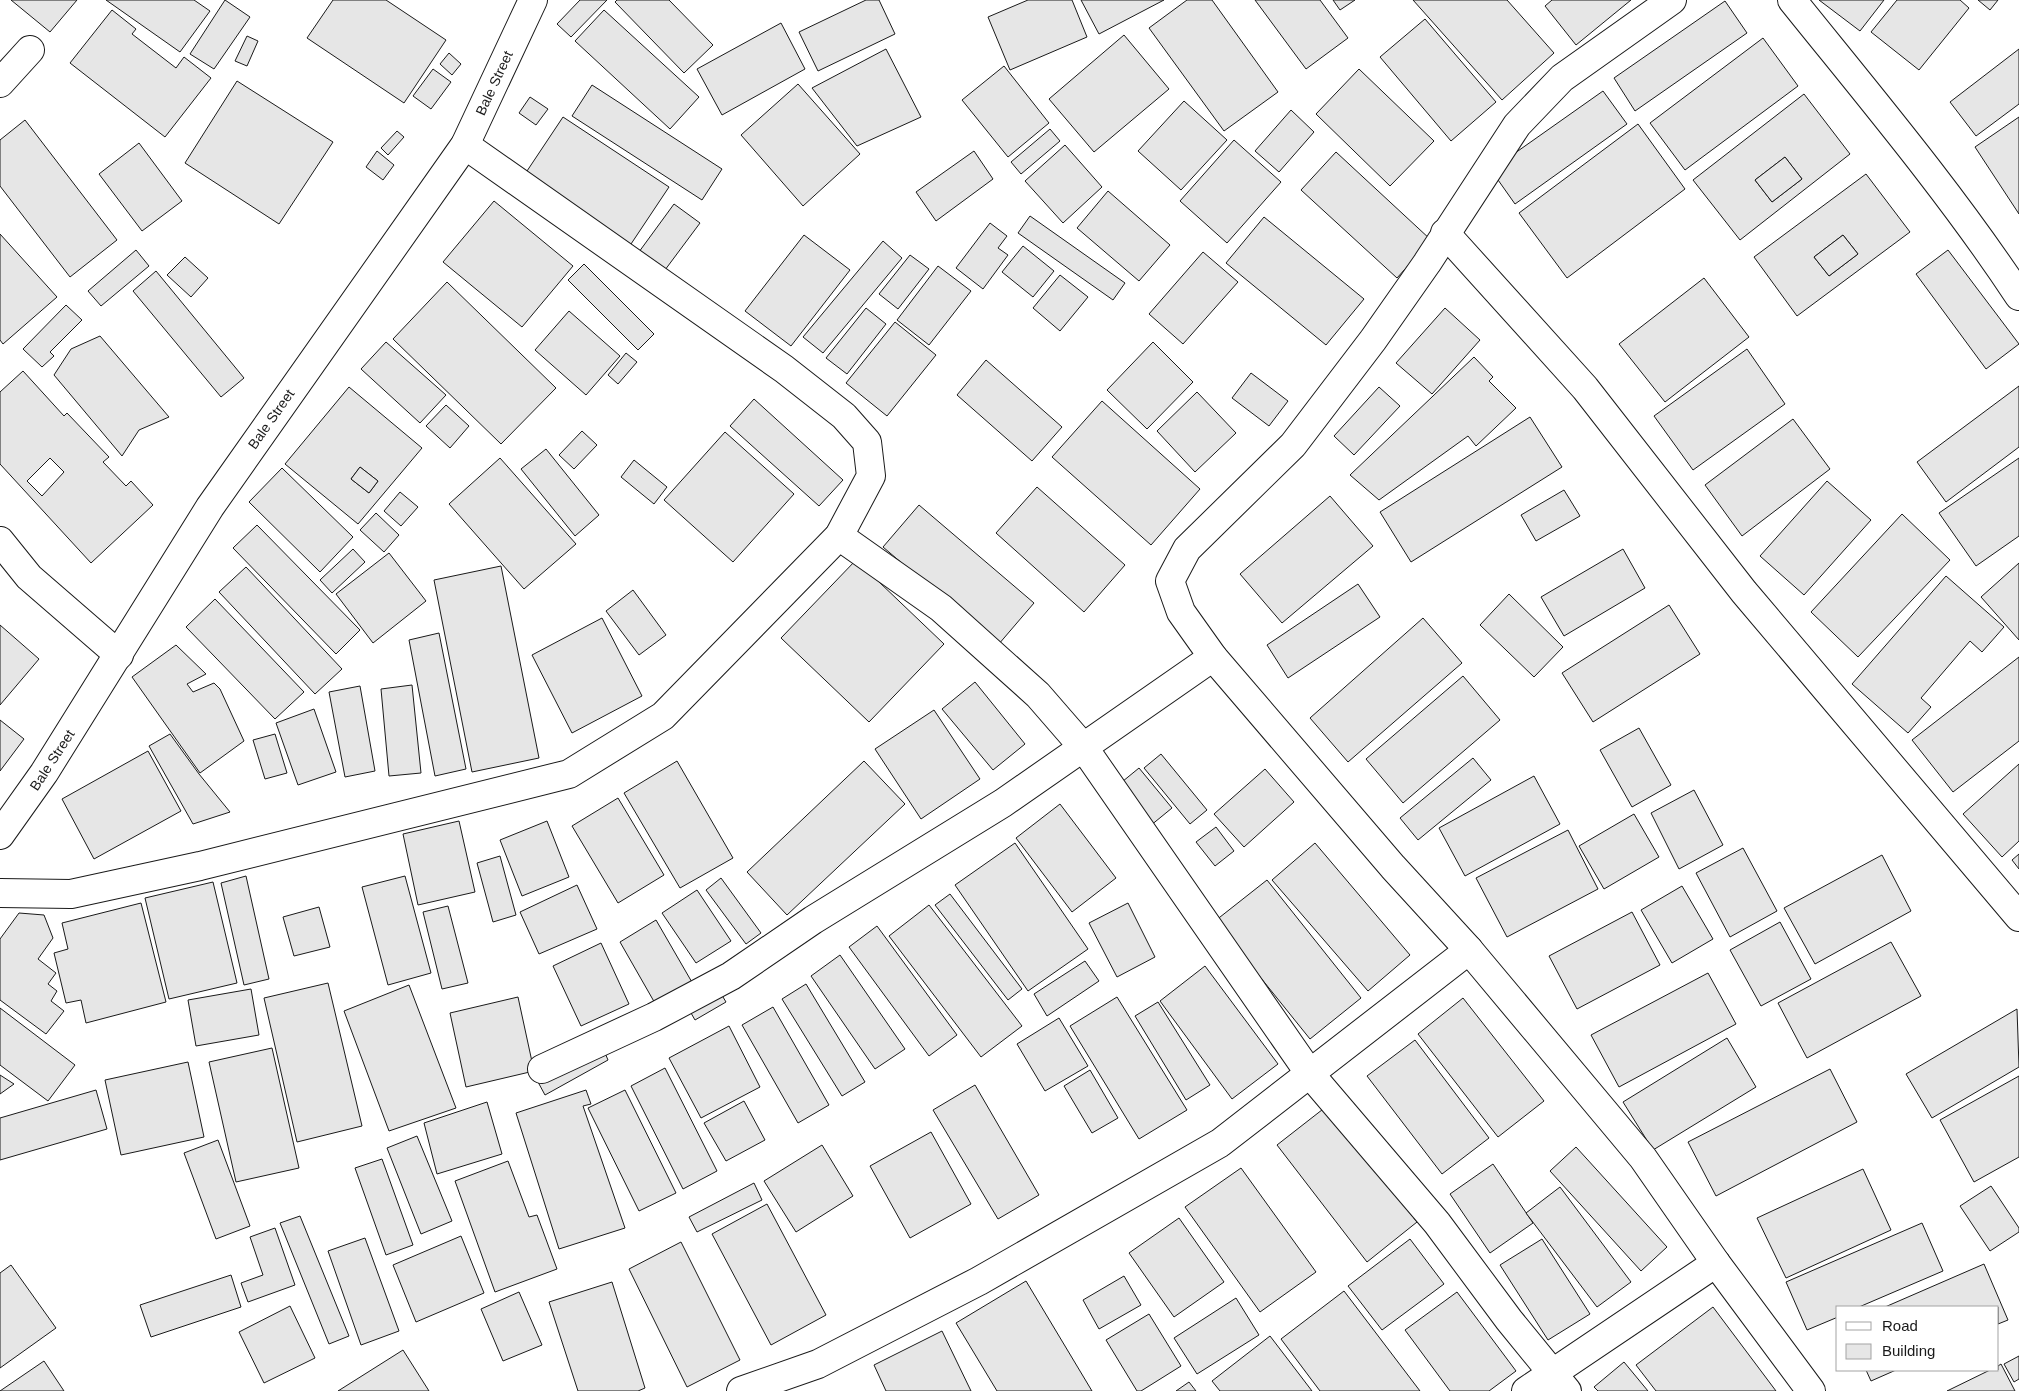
<svg xmlns="http://www.w3.org/2000/svg" width="2019" height="1391" font-family="Helvetica,sans-serif">
	<style>
		.building { fill: #e6e6e6; stroke: #1a1a1a; fill-rule: evenodd }
		.lines { fill: none; stroke-linecap: round; stroke-linejoin: round }
		.street-casing { stroke: #1a1a1a; stroke-width: 30 }
		.street { stroke: #fff; stroke-width: 28 }
		.labels { text-anchor: middle; stroke-width: 4; stroke-linejoin: round; paint-order: stroke }
		.street-label { font-size: 14px; fill: #1a1a1a; stroke: #fff }
	</style>
	<rect width="100%" height="100%" fill="#fff"/>
	<!-- building -->
	<g class="building">
		<path d="M11 0H77L50 32Z"/>
		<path d="M106 0H194L210 11 180 52Z"/>
		<path d="M225 0 250 17 214 69 190 54Z"/>
		<path d="M333 0H386L446 40 404 103 307 38Z"/>
		<path d="M580 0H607L571 37 557 24Z"/>
		<path d="M617 0H669L713 45 684 73 615 2Z"/>
		<path d="M866 0H879L895 34 818 71 799 32Z"/>
		<path d="M1028 0H1072L1087 37 1010 70 988 17Z"/>
		<path d="M1081 0H1164L1099 34Z"/>
		<path d="M1187 0H1212L1278 92 1224 131 1149 28Z"/>
		<path d="M1255 0H1320L1348 38 1306 69Z"/>
		<path d="M1333 0H1355L1340 10Z"/>
		<path d="M1413 0H1507L1554 53 1502 100Z"/>
		<path d="M1552 0H1631L1576 45 1545 6Z"/>
		<path d="M1819 0H1884L1860 31Z"/>
		<path d="M1897 0H1960L1969 8 1919 70 1871 32Z"/>
		<path d="M1978 0H1998L1990 10Z"/>
		<path d="M1725 1 1747 33 1635 111 1614 78Z"/>
		<path d="M112 10 136 29 132 34 176 68 184 57 211 78 165 137 70 63Z"/>
		<path d="M604 10 699 97 670 129 575 41Z"/>
		<path d="M1425 19 1496 102 1451 141 1380 57Z"/>
		<path d="M781 23 805 69 722 115 697 69Z"/>
		<path d="M1124 35 1169 89 1094 152 1049 99Z"/>
		<path d="M247 36 258 41 247 66 235 61Z"/>
		<path d="M1763 38 1798 86 1685 170 1650 123Z"/>
		<path d="M886 49 921 117 857 146 812 88Z"/>
		<path d="M2019 49V104L1976 136 1950 102Z"/>
		<path d="M449 53 461 64 452 75 440 64Z"/>
		<path d="M1004 66 1049 123 1008 157 962 100Z"/>
		<path d="M433 69 451 82 431 109 413 96Z"/>
		<path d="M1359 69 1434 141 1390 186 1316 114Z"/>
		<path d="M237 81 333 142 279 224 185 163Z"/>
		<path d="M798 84 860 154 803 206 741 135Z"/>
		<path d="M592 85 722 169 702 200 572 116Z"/>
		<path d="M1603 91 1627 124 1515 204 1491 170Z"/>
		<path d="M1804 94 1850 154 1740 240 1693 180ZM1785 157 1802 179 1772 202 1755 180Z"/>
		<path d="M530 97 548 109 536 125 519 113Z"/>
		<path d="M1184 101 1227 140 1181 190 1138 151Z"/>
		<path d="M1291 110 1314 132 1279 172 1255 151Z"/>
		<path d="M563 117 669 187 627 250 521 180Z"/>
		<path d="M2019 117V214L1975 147Z"/>
		<path d="M25 120 117 240 70 277 0 186V140Z"/>
		<path d="M1638 124 1685 189 1567 278 1519 213Z"/>
		<path d="M1050 129 1060 141 1021 174 1011 162Z"/>
		<path d="M397 131 404 137 388 155 381 148Z"/>
		<path d="M1234 140 1281 182 1227 243 1180 201Z"/>
		<path d="M139 143 182 201 142 231 99 174Z"/>
		<path d="M1065 145 1102 187 1063 223 1025 181Z"/>
		<path d="M377 151 394 165 383 180 366 167Z"/>
		<path d="M974 151 993 179 936 221 916 192Z"/>
		<path d="M1336 152 1431 240 1397 278 1301 190Z"/>
		<path d="M1785 157 1802 179 1772 202 1755 180Z"/>
		<path d="M1866 174 1910 232 1797 316 1754 257ZM1843 235 1858 254 1829 276 1814 257Z"/>
		<path d="M1108 191 1170 245 1139 281 1077 228Z"/>
		<path d="M494 201 573 266 522 327 443 262Z"/>
		<path d="M674 204 700 223 662 274 636 256Z"/>
		<path d="M1030 216 1125 283 1113 300 1018 233Z"/>
		<path d="M1264 217 1364 299 1326 345 1226 263Z"/>
		<path d="M990 223 1007 236 998 248 1008 255 983 289 956 268Z"/>
		<path d="M0 234 57 297 3 344 0 340Z"/>
		<path d="M804 235 850 270 791 346 745 311Z"/>
		<path d="M1843 235 1858 254 1829 276 1814 257Z"/>
		<path d="M883 241 902 258 823 353 803 337Z"/>
		<path d="M1023 246 1054 271 1033 297 1002 272Z"/>
		<path d="M136 250 149 266 101 306 88 291Z"/>
		<path d="M1948 250 2019 344 1986 369 1916 274Z"/>
		<path d="M1203 252 1238 282 1183 344 1149 314Z"/>
		<path d="M910 255 929 269 898 309 879 294Z"/>
		<path d="M185 257 208 278 191 297 167 275Z"/>
		<path d="M584 264 654 334 638 350 568 280Z"/>
		<path d="M938 266 971 291 929 345 897 320Z"/>
		<path d="M156 271 244 378 221 397 133 291Z"/>
		<path d="M1060 275 1088 297 1060 331 1033 308Z"/>
		<path d="M1704 278 1749 337 1665 402 1619 344Z"/>
		<path d="M447 282 556 388 501 444 393 339Z"/>
		<path d="M66 305 82 320 50 352 54 356 42 367 23 349Z"/>
		<path d="M866 308 886 324 847 374 826 358Z"/>
		<path d="M1445 308 1480 340 1432 394 1396 363Z"/>
		<path d="M569 311 620 356 586 395 535 350Z"/>
		<path d="M895 322 936 355 887 416 846 383Z"/>
		<path d="M100 336 169 417 139 430 122 456 54 375 71 349Z"/>
		<path d="M386 342 446 395 420 423 361 369Z"/>
		<path d="M1153 342 1193 382 1147 429 1107 390Z"/>
		<path d="M1747 349 1785 404 1693 470 1654 416Z"/>
		<path d="M626 353 637 362 618 384 608 375Z"/>
		<path d="M1474 357 1493 377 1489 381 1516 408 1476 446 1468 436 1379 500 1350 475Z"/>
		<path d="M986 360 1062 427 1032 461 957 395Z"/>
		<path d="M23 371 64 416 67 413 109 457 103 462 126 486 131 481 153 505 91 563 0 464V392ZM50 458 64 472 42 496 27 481Z"/>
		<path d="M1251 373 1288 401 1269 426 1232 398Z"/>
		<path d="M2019 386V447L1946 502 1917 462Z"/>
		<path d="M349 387 422 448 358 524 285 464ZM360 467 378 481 369 493 351 479Z"/>
		<path d="M1379 387 1400 406 1354 455 1334 436Z"/>
		<path d="M1197 392 1236 433 1195 472 1157 431Z"/>
		<path d="M754 399 843 480 819 506 730 426Z"/>
		<path d="M1102 401 1200 489 1151 545 1052 457Z"/>
		<path d="M446 405 469 426 450 448 426 426Z"/>
		<path d="M1530 417 1562 467 1411 562 1380 512Z"/>
		<path d="M1793 419 1830 469 1742 536 1705 485Z"/>
		<path d="M582 431 597 445 574 469 559 455Z"/>
		<path d="M725 432 794 494 733 562 664 500Z"/>
		<path d="M546 449 599 515 575 536 521 469Z"/>
		<path d="M500 458 576 544 524 589 449 504Z"/>
		<path d="M2019 458V536L1976 566 1939 513Z"/>
		<path d="M634 460 667 487 654 504 621 477Z"/>
		<path d="M360 467 378 481 369 493 351 479Z"/>
		<path d="M282 468 353 537 320 572 249 502Z"/>
		<path d="M1827 481 1871 520 1804 595 1760 556Z"/>
		<path d="M1037 487 1125 565 1084 612 996 533Z"/>
		<path d="M1564 490 1580 516 1536 541 1521 515Z"/>
		<path d="M400 492 418 507 401 526 384 511Z"/>
		<path d="M1330 496 1373 546 1282 623 1240 574Z"/>
		<path d="M919 505 1034 603 998 645 883 547Z"/>
		<path d="M376 513 399 535 384 552 360 530Z"/>
		<path d="M1902 514 1950 560 1858 657 1811 612Z"/>
		<path d="M257 525 360 630 336 654 233 548Z"/>
		<path d="M353 549 365 562 332 593 320 580Z"/>
		<path d="M1623 549 1645 588 1564 636 1541 597Z"/>
		<path d="M389 553 426 601 373 643 336 594Z"/>
		<path d="M856 560 944 644 869 722 781 638Z"/>
		<path d="M2019 563V640L1981 597Z"/>
		<path d="M501 566 539 758 472 772 434 580Z"/>
		<path d="M246 567 342 669 315 694 219 592Z"/>
		<path d="M1946 576 2004 627 1982 652 1970 641 1921 698 1931 707 1908 733 1852 684Z"/>
		<path d="M1358 584 1380 617 1288 678 1267 645Z"/>
		<path d="M633 590 666 635 639 655 606 611Z"/>
		<path d="M1509 594 1563 647 1534 677 1480 625Z"/>
		<path d="M215 599 304 692 275 719 186 627Z"/>
		<path d="M1669 605 1700 654 1593 722 1562 673Z"/>
		<path d="M602 618 642 696 572 733 532 655Z"/>
		<path d="M1423 618 1462 663 1348 762 1310 718Z"/>
		<path d="M0 625 39 659 0 705Z"/>
		<path d="M439 633 466 769 435 776 409 640Z"/>
		<path d="M176 645 206 674 187 684 193 692 214 683 220 689 244 741 200 773 132 677Z"/>
		<path d="M2019 657V741L1953 792 1912 740Z"/>
		<path d="M1463 676 1500 720 1403 803 1366 759Z"/>
		<path d="M975 682 1025 744 993 770 942 709Z"/>
		<path d="M412 685 421 773 389 776 381 689Z"/>
		<path d="M360 686 375 771 345 777 329 692Z"/>
		<path d="M314 709 336 772 298 785 276 723Z"/>
		<path d="M934 710 980 779 921 819 875 749Z"/>
		<path d="M0 720 24 739 0 771Z"/>
		<path d="M1639 728 1671 785 1632 807 1600 750Z"/>
		<path d="M170 734 199 774 230 812 193 824 149 746Z"/>
		<path d="M275 734 287 773 265 779 253 740Z"/>
		<path d="M148 751 181 811 94 859 62 799Z"/>
		<path d="M1161 754 1207 810 1190 824 1144 768Z"/>
		<path d="M1473 758 1491 780 1418 840 1400 818Z"/>
		<path d="M677 761 733 858 680 888 624 793Z"/>
		<path d="M864 761 905 804 787 915 747 872Z"/>
		<path d="M2019 764V841L2002 857 1963 814Z"/>
		<path d="M1139 768 1172 808 1150 826 1117 786Z"/>
		<path d="M1265 769 1294 802 1244 847 1214 814Z"/>
		<path d="M1534 776 1560 824 1465 876 1439 828Z"/>
		<path d="M1694 790 1723 845 1679 869 1651 813Z"/>
		<path d="M618 798 664 875 618 903 572 826Z"/>
		<path d="M1060 804 1116 878 1072 912 1016 838Z"/>
		<path d="M1634 814 1659 857 1604 889 1579 846Z"/>
		<path d="M459 821 475 892 418 905 403 834Z"/>
		<path d="M547 821 569 877 522 896 500 840Z"/>
		<path d="M1216 827 1234 851 1215 866 1196 842Z"/>
		<path d="M1568 830 1598 889 1507 937 1476 878Z"/>
		<path d="M1015 843 1088 949 1028 991 955 885Z"/>
		<path d="M1315 843 1410 955 1368 991 1272 880Z"/>
		<path d="M1743 848 1777 911 1730 937 1696 873Z"/>
		<path d="M2019 854V869L2012 860Z"/>
		<path d="M1882 855 1911 911 1815 964 1784 908Z"/>
		<path d="M500 856 516 915 493 922 477 863Z"/>
		<path d="M246 876 269 979 244 985 221 883Z"/>
		<path d="M405 876 431 973 388 985 362 887Z"/>
		<path d="M721 878 761 933 746 944 706 890Z"/>
		<path d="M1267 880 1361 998 1310 1039 1215 921Z"/>
		<path d="M213 882 237 983 169 999 145 898Z"/>
		<path d="M577 885 597 929 539 954 520 912Z"/>
		<path d="M1682 886 1713 939 1672 963 1641 910Z"/>
		<path d="M697 890 731 941 696 963 662 913Z"/>
		<path d="M950 894 1022 989 1008 1000 935 905Z"/>
		<path d="M141 903 166 1002 86 1023 81 1000 66 1003 54 953 68 949 62 923Z"/>
		<path d="M1128 903 1155 957 1117 977 1089 923Z"/>
		<path d="M929 905 1022 1026 981 1057 889 936Z"/>
		<path d="M448 906 468 983 442 989 423 912Z"/>
		<path d="M319 907 330 947 294 956 283 917Z"/>
		<path d="M1632 912 1660 965 1577 1009 1549 956Z"/>
		<path d="M19 913 44 915 53 938 38 959 56 973 48 984 57 991 51 1001 64 1011 46 1034 0 1000V939Z"/>
		<path d="M656 920 693 984 656 1005 620 942Z"/>
		<path d="M1780 922 1811 979 1761 1006 1730 950Z"/>
		<path d="M877 926 957 1035 929 1056 849 947Z"/>
		<path d="M1891 942 1921 996 1807 1058 1778 1003Z"/>
		<path d="M601 943 629 1004 581 1026 553 966Z"/>
		<path d="M840 955 905 1049 875 1069 811 976Z"/>
		<path d="M1085 961 1099 981 1047 1016 1034 994Z"/>
		<path d="M1205 966 1278 1064 1232 1099 1160 1001Z"/>
		<path d="M1708 973 1736 1024 1619 1087 1591 1035Z"/>
		<path d="M328 983 362 1126 297 1142 264 998Z"/>
		<path d="M806 984 865 1082 842 1096 782 999Z"/>
		<path d="M409 985 456 1108 389 1131 344 1011Z"/>
		<path d="M717 987 726 1002 695 1020 687 1006Z"/>
		<path d="M251 989 259 1035 196 1046 188 1000Z"/>
		<path d="M518 997 534 1071 466 1087 450 1013Z"/>
		<path d="M1117 997 1187 1110 1139 1139 1070 1026Z"/>
		<path d="M1463 998 1544 1101 1498 1137 1418 1034Z"/>
		<path d="M1158 1002 1210 1085 1186 1100 1135 1016Z"/>
		<path d="M773 1007 829 1105 798 1123 742 1025Z"/>
		<path d="M0 1008 75 1065 48 1101 0 1065Z"/>
		<path d="M2017 1009 2019 1067 1932 1118 1906 1074Z"/>
		<path d="M1059 1018 1088 1066 1045 1091 1017 1044Z"/>
		<path d="M729 1026 760 1087 701 1118 669 1058Z"/>
		<path d="M1727 1038 1756 1087 1653 1150 1623 1102Z"/>
		<path d="M1415 1040 1489 1138 1442 1174 1367 1076Z"/>
		<path d="M602 1046 608 1060 545 1095 538 1082Z"/>
		<path d="M272 1048 299 1168 236 1182 209 1062Z"/>
		<path d="M188 1062 204 1137 121 1155 105 1080Z"/>
		<path d="M665 1068 717 1171 683 1189 631 1086Z"/>
		<path d="M1830 1069 1857 1122 1716 1196 1688 1142Z"/>
		<path d="M1090 1070 1118 1118 1092 1133 1064 1086Z"/>
		<path d="M0 1075 14 1084 0 1094Z"/>
		<path d="M2019 1076V1157L1974 1182 1940 1120Z"/>
		<path d="M975 1085 1039 1195 998 1219 933 1110Z"/>
		<path d="M96 1090 107 1129 0 1160V1118Z"/>
		<path d="M586 1090 591 1104 583 1106 625 1228 559 1249 516 1113Z"/>
		<path d="M625 1090 676 1193 639 1211 588 1108Z"/>
		<path d="M744 1101 765 1140 726 1161 704 1123Z"/>
		<path d="M487 1102 502 1154 437 1174 424 1123Z"/>
		<path d="M1327 1106 1417 1222 1367 1262 1277 1145Z"/>
		<path d="M931 1132 971 1204 910 1238 870 1166Z"/>
		<path d="M417 1136 452 1221 421 1234 387 1148Z"/>
		<path d="M218 1140 250 1226 216 1239 184 1153Z"/>
		<path d="M822 1145 853 1196 796 1232 764 1181Z"/>
		<path d="M1576 1147 1667 1247 1641 1271 1550 1171Z"/>
		<path d="M382 1159 413 1245 386 1255 355 1168Z"/>
		<path d="M508 1161 529 1217 537 1215 557 1269 495 1292 455 1181Z"/>
		<path d="M1493 1164 1533 1223 1490 1253 1450 1194Z"/>
		<path d="M1241 1168 1316 1272 1260 1312 1185 1207Z"/>
		<path d="M1863 1169 1891 1230 1786 1278 1757 1218Z"/>
		<path d="M754 1183 762 1200 697 1232 689 1217Z"/>
		<path d="M1991 1186 2019 1228V1232L1990 1251 1960 1206Z"/>
		<path d="M1560 1187 1631 1282 1597 1307 1526 1213Z"/>
		<path d="M767 1204 826 1315 771 1345 712 1234Z"/>
		<path d="M300 1216 349 1336 329 1344 280 1223Z"/>
		<path d="M1179 1218 1224 1282 1174 1317 1129 1253Z"/>
		<path d="M1922 1223 1943 1271 1859 1307H1838V1317L1807 1330 1786 1282Z"/>
		<path d="M275 1228 295 1285 248 1302 241 1283 263 1275 250 1237Z"/>
		<path d="M461 1236 484 1293 416 1322 393 1265Z"/>
		<path d="M365 1238 399 1331 361 1345 328 1251Z"/>
		<path d="M1410 1239 1444 1284 1382 1330 1348 1286Z"/>
		<path d="M1542 1239 1590 1314 1548 1340 1500 1265Z"/>
		<path d="M681 1242 740 1360 687 1387 629 1269Z"/>
		<path d="M1984 1264 2008 1320 1998 1324V1307H1885Z"/>
		<path d="M11 1265 56 1328 0 1368V1273Z"/>
		<path d="M231 1275 241 1307 151 1337 140 1305Z"/>
		<path d="M1124 1276 1141 1305 1099 1329 1083 1300Z"/>
		<path d="M1026 1281 1092 1391H997L956 1323Z"/>
		<path d="M612 1282 645 1388 638 1391H578L549 1302Z"/>
		<path d="M1344 1291 1420 1391H1320L1281 1339Z"/>
		<path d="M519 1292 542 1345 503 1361 481 1309Z"/>
		<path d="M1457 1292 1516 1371 1489 1391H1450L1405 1330Z"/>
		<path d="M1236 1298 1259 1335 1197 1374 1174 1338Z"/>
		<path d="M290 1306 315 1358 264 1383 239 1332Z"/>
		<path d="M1713 1307 1776 1391H1656L1636 1365Z"/>
		<path d="M1149 1314 1181 1366 1141 1391H1137L1106 1340Z"/>
		<path d="M942 1331 971 1391H886L874 1365Z"/>
		<path d="M1270 1336 1312 1391H1220L1212 1381Z"/>
		<path d="M403 1350 429 1391H338Z"/>
		<path d="M2019 1356V1379L2014 1382 2004 1364Z"/>
		<path d="M44 1361 64 1391H0Z"/>
		<path d="M1624 1362 1648 1391H1598L1594 1387Z"/>
		<path d="M2001 1364 2015 1391H1947L1990 1370H1998V1366Z"/>
		<path d="M1866 1370H1896L1871 1381Z"/>
		<path d="M1189 1382 1196 1391H1176Z"/>
	</g>
	<g class="lines">
		<defs>
			<g id="street">
				<path d="M1672 0 1562 78 1517 125 1427 263 1373 340 1293 445 1187 549 1170 581 1181 612 1213 657 1393 867 1469 950 1643 1158 1716 1263 1811 1391"/>
				<path d="M1792 0C1870 97 1951 193 2019 296"/>
				<path d="M0 83 30 50"/>
				<path d="M1445 233 1585 388 1744 592 2019 917"/>
				<path d="M839 536 941 608 1038 695 1084 748 1310 1074 1437 1223 1509 1320 1567 1391"/>
				<path d="M0 541 29 577 119 655"/>
				<path d="M0 835 44 773 210 507 465 145 533 0"/>
				<path d="M0 893 71 894 200 866 569 774 663 716 839 536 871 476 867 442 844 416 784 369 465 145"/>
				<path d="M542 1069 654 1017 731 976 813 920 1003 803 1213 657"/>
				<path d="M741 1391 818 1364 979 1281 1220 1143 1469 950"/>
				<path d="M1526 1391 1716 1263"/>
			</g>
		</defs>
		<!-- street casing -->
		<use href="#street" class="street-casing"/>
		<!-- street -->
		<use href="#street" class="street"/>
	</g>
	<g class="labels">
		<!-- street labels -->
		<g class="street-label">
			<text transform="translate(494 83) rotate(-65)" y="5">Bale Street</text>
			<text transform="translate(271 419) rotate(-55)" y="5">Bale Street</text>
			<text transform="translate(52 760) rotate(-57)" y="5">Bale Street</text>
		</g>
	</g>
	<!-- legend -->
	<rect x="1836" y="1306" width="162" height="65" fill="#ffffff" stroke="#a3a3a3"/>
	<rect x="1846" y="1322" width="25" height="8" fill="#ffffff" stroke="#a3a3a3"/>
	<text x="1882" y="1331" font-size="15" fill="#1a1a1a">Road</text>
	<rect x="1846" y="1344" width="25" height="15" fill="#e6e6e6" stroke="#a3a3a3"/>
	<text x="1882" y="1356" font-size="15" fill="#1a1a1a">Building</text>
</svg>
